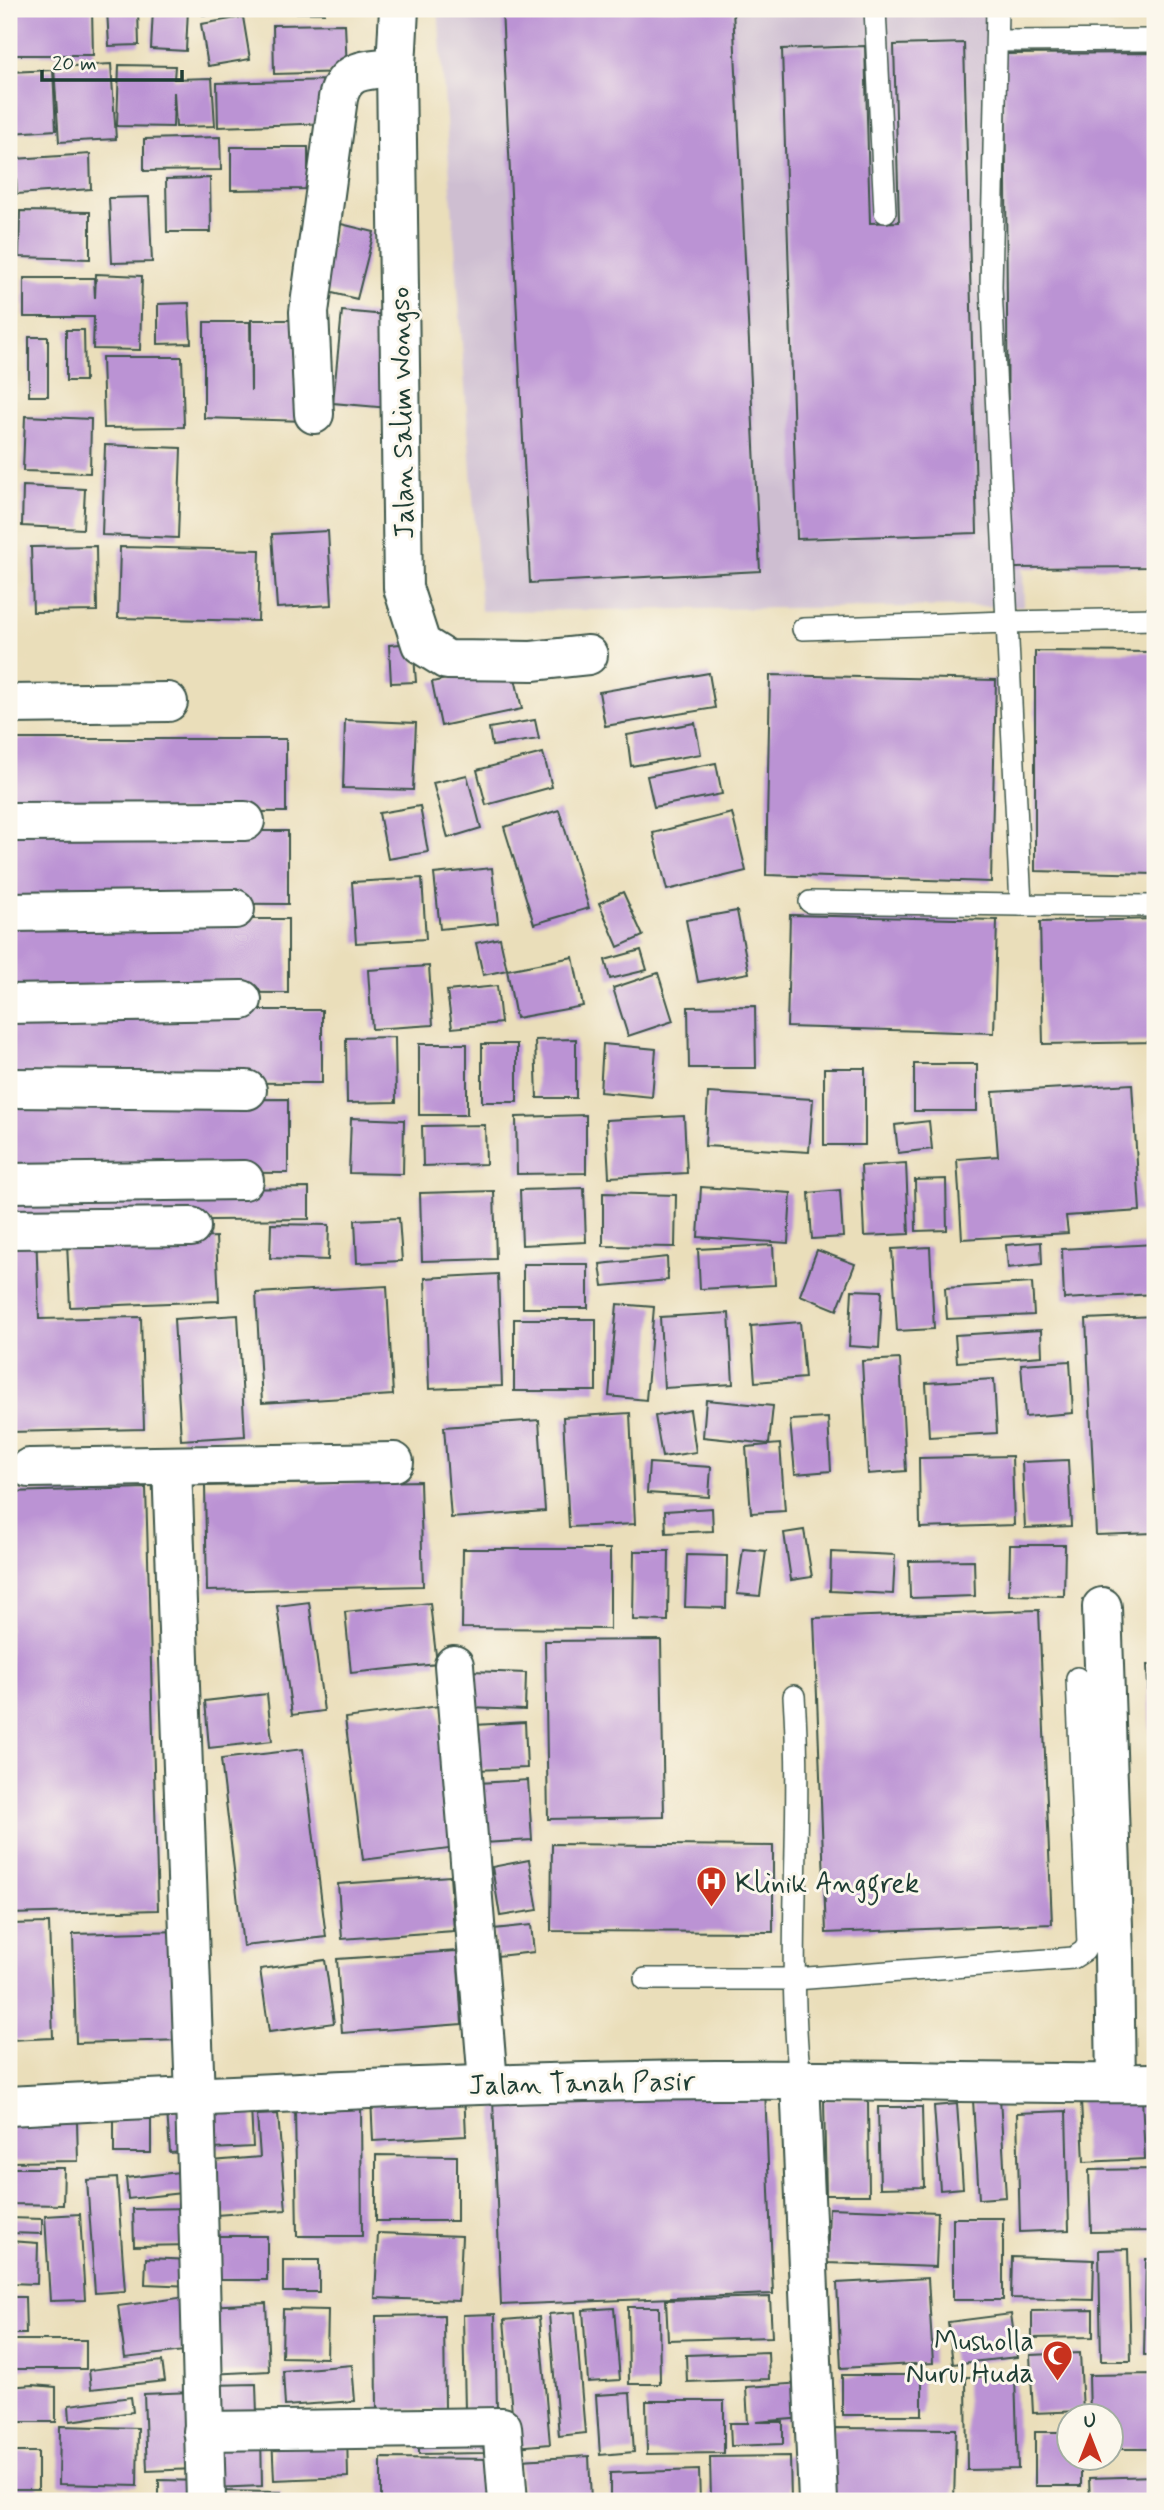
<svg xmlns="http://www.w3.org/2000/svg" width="1164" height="2510" font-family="Mynerve,sans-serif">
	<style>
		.industrial { fill: #cebed1 }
		.building { fill: #bb93d4 }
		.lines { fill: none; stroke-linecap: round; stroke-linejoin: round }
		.lane-casing { stroke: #3d5548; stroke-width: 24 }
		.street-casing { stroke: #3d5548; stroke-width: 42 }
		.secondary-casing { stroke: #3d5548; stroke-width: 42 }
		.lane { stroke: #fff; stroke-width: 21 }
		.street { stroke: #fff; stroke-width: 38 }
		.secondary { stroke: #fff; stroke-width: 38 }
		.labels { text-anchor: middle; stroke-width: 6; stroke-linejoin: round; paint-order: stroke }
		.street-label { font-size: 28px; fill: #1f3d34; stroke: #fbf7ec }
		.poi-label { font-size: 28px; fill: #1f3d34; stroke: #fbf7ec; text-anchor: start }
	</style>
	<rect width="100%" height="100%" fill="#fbf7ec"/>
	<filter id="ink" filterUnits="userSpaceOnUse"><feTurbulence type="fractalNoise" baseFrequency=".0143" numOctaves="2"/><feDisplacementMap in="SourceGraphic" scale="14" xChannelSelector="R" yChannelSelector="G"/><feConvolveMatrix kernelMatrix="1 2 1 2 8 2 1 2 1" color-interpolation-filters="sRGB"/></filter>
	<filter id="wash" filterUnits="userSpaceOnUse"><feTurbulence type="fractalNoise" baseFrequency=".00686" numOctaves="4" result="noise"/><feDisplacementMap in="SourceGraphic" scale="28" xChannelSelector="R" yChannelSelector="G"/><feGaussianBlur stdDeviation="1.57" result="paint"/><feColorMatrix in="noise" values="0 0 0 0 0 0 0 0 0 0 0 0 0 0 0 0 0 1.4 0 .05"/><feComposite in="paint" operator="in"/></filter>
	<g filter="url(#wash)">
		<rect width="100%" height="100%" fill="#eadeba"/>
		<!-- industrial -->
		<path class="industrial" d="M438 9H1008L1024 606 481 611Z"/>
		<g id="blocks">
			<!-- building -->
			<g class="building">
				<path d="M9 9H92L93 55H9Z"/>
				<path d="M107 9H138L139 45 109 46Z"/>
				<path d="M153 9H188L186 51 151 49Z"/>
				<path d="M203 9H250V11L203 15Z"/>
				<path d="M269 9H324V13L269 12Z"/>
				<path d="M502 9H733L760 571 530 583Z"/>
				<path d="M243 17 250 59 208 66 201 24Z"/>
				<path d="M345 24 347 72 274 74 273 25Z"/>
				<path d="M964 43 977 533 797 539 782 49 865 46 870 223 899 222 894 45Z"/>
				<path d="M1155 53V567L1009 568 1005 54Z"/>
				<path d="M111 64 116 139 59 142 54 67Z"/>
				<path d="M119 65 175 66 174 79 212 78 215 126 176 127 174 92 173 127 117 126Z"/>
				<path d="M53 70 56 130 12 133 9 72Z"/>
				<path d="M331 80 332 123 218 127 217 83Z"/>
				<path d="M220 137 221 170 144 171V139Z"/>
				<path d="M231 147H308V189L231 190Z"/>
				<path d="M90 154 91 189 17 194 15 159Z"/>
				<path d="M210 178 211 232H167L166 179Z"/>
				<path d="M149 197 152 262 112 263 109 198Z"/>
				<path d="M20 211 90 212V259L19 257Z"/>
				<path d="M337 223 374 232 357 299 320 290Z"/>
				<path d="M96 274 142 276 140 350 93 349 94 317H24V278H94L95 298Z"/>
				<path d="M189 303 191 343 158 344V304Z"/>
				<path d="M342 311 396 316 389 408 333 403Z"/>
				<path d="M251 320H306V421L204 418V322H250L251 391Z"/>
				<path d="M66 330H84L85 381H66Z"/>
				<rect x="29" y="337" width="19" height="59"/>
				<path d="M102 357H182L184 427 104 428Z"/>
				<path d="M25 416 91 419 90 473 23 471Z"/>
				<path d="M105 445 181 448 178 538 102 535Z"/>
				<path d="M23 486 85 489 83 529 22 526Z"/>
				<path d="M328 531 332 605 277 608 272 534Z"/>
				<path d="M96 546 97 611 33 612 31 547Z"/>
				<path d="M120 547 260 550 258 621 118 618Z"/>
				<path d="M413 643 416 682 391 683 389 645Z"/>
				<path d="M1035 651 1155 652V874L1035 871Z"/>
				<path d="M512 665 522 709 441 726 432 682Z"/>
				<path d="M709 673 715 708 605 726 599 692Z"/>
				<path d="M770 675 996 680 991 882 766 875Z"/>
				<path d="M345 720 416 723 413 790 343 788Z"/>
				<path d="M535 720 539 739 492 746 489 728Z"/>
				<path d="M695 723 701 754 631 766 627 735Z"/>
				<path d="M9 739H286V812L9 811Z"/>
				<path d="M543 753 552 787 486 805 477 770Z"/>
				<path d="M716 763 722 794 654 807 647 776Z"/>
				<path d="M467 775 481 828 448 838 433 783Z"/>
				<path d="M420 806 428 852 388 859 379 813Z"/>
				<path d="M559 810 589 908 534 924 504 827Z"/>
				<path d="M732 813 746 871 667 890 653 833Z"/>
				<path d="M9 831H288V904L9 903Z"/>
				<path d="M492 868 498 923 440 929 434 874Z"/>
				<path d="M422 878 426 939 356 943 352 882Z"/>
				<path d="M623 892 643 936 618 947 599 903Z"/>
				<path d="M737 911 749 973 698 982 686 920Z"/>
				<path d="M790 915 997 920 994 1033 787 1027Z"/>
				<path d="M9 919H288V993L9 991Z"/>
				<path d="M1155 919V1042L1043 1044 1040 922Z"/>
				<path d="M500 938 507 970 573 957 583 1006 516 1018 507 970 483 975 476 943Z"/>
				<path d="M641 950 647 970 610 979 605 960Z"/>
				<path d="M429 966 433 1025 372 1029 368 970Z"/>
				<path d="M658 973 673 1021 628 1036 613 988Z"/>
				<path d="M497 986 501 1023 452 1028 447 991Z"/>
				<path d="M755 1006 756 1068H689L688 1007Z"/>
				<path d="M9 1010H322V1083L9 1082Z"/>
				<path d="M395 1037 396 1102 347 1103 346 1038Z"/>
				<path d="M576 1039V1098H537L535 1040Z"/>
				<rect x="419" y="1044" width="48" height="71"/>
				<rect x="482" y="1044" width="35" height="58"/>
				<path d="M603 1044 656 1049 652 1097 600 1092Z"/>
				<rect x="914" y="1064" width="63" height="47"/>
				<rect x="824" y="1068" width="41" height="77"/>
				<path d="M1132 1084 1140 1211 1066 1216 1068 1233 962 1239 957 1159 998 1156 993 1092Z"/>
				<path d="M708 1093 813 1099 809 1152 705 1146Z"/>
				<path d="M288 1099V1173L9 1171V1100Z"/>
				<path d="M586 1115V1173L517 1174 516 1117Z"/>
				<path d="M684 1116 687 1173 609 1177 606 1120Z"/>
				<path d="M351 1118 404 1120 403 1174 349 1173Z"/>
				<path d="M929 1121 932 1149 898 1153 895 1125Z"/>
				<path d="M485 1125 486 1164 423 1166 422 1126Z"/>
				<path d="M906 1163 909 1234 864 1236 861 1166Z"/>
				<path d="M946 1179 947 1230 916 1231 915 1180Z"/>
				<path d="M701 1187 791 1193 788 1243 698 1237Z"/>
				<path d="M309 1188V1219L9 1222V1192Z"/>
				<path d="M584 1188 586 1242 522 1245 520 1190Z"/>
				<path d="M840 1190 843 1237 812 1239 809 1193Z"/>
				<path d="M494 1191 496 1259 422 1261 420 1193Z"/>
				<path d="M603 1193 676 1195 675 1247 603 1246Z"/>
				<path d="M399 1218 402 1261 357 1263 355 1220Z"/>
				<path d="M271 1224 329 1225 328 1260 270 1258Z"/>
				<path d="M9 1230H36L39 1319 141 1317 144 1429 9 1432Z"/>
				<path d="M216 1237 219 1301 70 1307 67 1243Z"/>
				<path d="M1041 1242 1042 1264 1008 1268 1006 1245Z"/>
				<path d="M1155 1244V1294L1064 1299 1062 1249Z"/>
				<path d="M773 1245 775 1285 700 1289 698 1249Z"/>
				<path d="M930 1247 934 1329 897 1331 892 1249Z"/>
				<path d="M817 1250 855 1264 837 1310 800 1295Z"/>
				<path d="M667 1257 668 1280 603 1286 600 1264Z"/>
				<rect x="523" y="1264" width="65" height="44"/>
				<path d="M498 1274 502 1386 429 1389 425 1278Z"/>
				<path d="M1032 1283 1034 1315 947 1319 945 1288Z"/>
				<path d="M387 1286 393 1395 262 1403 256 1293Z"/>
				<path d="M852 1290 882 1291 879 1348 849 1346Z"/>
				<path d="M617 1304 654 1307 646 1400 609 1396Z"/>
				<path d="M729 1313 733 1384 664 1388 660 1317Z"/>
				<path d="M238 1315 245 1436 181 1440 174 1319Z"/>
				<path d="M1155 1316V1533L1096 1535 1086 1319Z"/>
				<rect x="514" y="1319" width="82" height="72"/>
				<path d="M800 1322 805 1378 755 1382 751 1326Z"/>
				<path d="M1041 1330 1042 1356 957 1362 955 1335Z"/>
				<path d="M900 1359 906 1471 868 1474 862 1361Z"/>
				<path d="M1070 1361 1073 1413 1025 1417 1021 1364Z"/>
				<path d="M994 1379 997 1433 929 1437 926 1383Z"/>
				<path d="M706 1400 773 1406 769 1444 703 1437Z"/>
				<path d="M690 1410 696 1452 662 1457 655 1416Z"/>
				<path d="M630 1413 635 1524 569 1527 563 1417Z"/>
				<path d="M828 1418 831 1471 795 1474 790 1420Z"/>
				<path d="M539 1420 545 1511 451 1518 444 1427Z"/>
				<path d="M780 1444 785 1511 751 1513 746 1447Z"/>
				<path d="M1012 1456 1014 1525 920 1528 919 1458Z"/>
				<path d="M1068 1460 1071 1526 1025 1528 1022 1462Z"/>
				<path d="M649 1463 711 1467 709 1497 647 1493Z"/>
				<path d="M420 1481 423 1586 207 1591 205 1486Z"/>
				<path d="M146 1488 158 1910 9 1914V1492Z"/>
				<path d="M712 1508 713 1531 666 1533 665 1511Z"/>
				<path d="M804 1530 812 1577 791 1580 784 1533Z"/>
				<path d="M1010 1545H1065L1064 1596 1009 1595Z"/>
				<path d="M463 1549H610V1629L462 1628Z"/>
				<path d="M743 1549 766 1551 760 1596 737 1594Z"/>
				<path d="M634 1551H669L668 1621 633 1620Z"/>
				<path d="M831 1552 895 1555 893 1594 830 1591Z"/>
				<path d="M687 1555 727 1556 726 1608 685 1607Z"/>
				<path d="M974 1560 975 1596 910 1598 909 1561Z"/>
				<path d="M309 1602 324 1711 292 1715 277 1606Z"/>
				<path d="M430 1603 437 1664 351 1673 345 1612Z"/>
				<path d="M1039 1610 1052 1924 826 1933 814 1618Z"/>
				<path d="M661 1640 664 1817 548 1819 545 1641Z"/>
				<path d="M1147 1665H1155V1791H1153Z"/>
				<path d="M470 1671 526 1673 525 1710 469 1708Z"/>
				<path d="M267 1694 272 1741 209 1748 205 1701Z"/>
				<path d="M439 1706 457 1848 363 1860 345 1718Z"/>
				<path d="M525 1722 527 1768 477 1770 475 1725Z"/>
				<path d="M303 1749 326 1937 243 1946 221 1759Z"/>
				<path d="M528 1780 532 1840 484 1843 479 1783Z"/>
				<path d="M552 1844 773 1846V1932L551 1931Z"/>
				<path d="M529 1860 538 1910 500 1916 492 1867Z"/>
				<path d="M450 1876 454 1931 342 1939 338 1884Z"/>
				<path d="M49 1923 53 2038 9 2040V1924Z"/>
				<path d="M531 1925 534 1952 497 1956 494 1929Z"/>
				<path d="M181 1931 184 2040 76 2043 73 1934Z"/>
				<path d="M457 1951 462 2024 342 2033 337 1959Z"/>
				<path d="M325 1960 334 2023 269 2032 260 1969Z"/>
				<path d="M765 2088 773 2294 501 2305 493 2099Z"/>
				<path d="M464 2091 466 2136 373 2141 371 2097Z"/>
				<path d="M1142 2097 1145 2159 1084 2162 1081 2100Z"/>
				<path d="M1000 2098 1006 2197 979 2199 973 2100Z"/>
				<path d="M868 2099 869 2195H826L824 2100Z"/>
				<path d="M957 2104 963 2188 940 2190 934 2106Z"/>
				<path d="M361 2106 362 2236H297L295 2107Z"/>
				<path d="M251 2107 253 2147 212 2149 211 2109Z"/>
				<path d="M878 2107H922L924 2187 880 2188Z"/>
				<path d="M180 2109 183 2152 170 2153 167 2110Z"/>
				<path d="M1066 2111 1069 2230 1020 2232 1017 2113Z"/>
				<rect x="114" y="2113" width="37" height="40"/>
				<path d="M278 2114 286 2210 216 2215 212 2161 260 2157 257 2115Z"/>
				<path d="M77 2122 78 2161 9 2162V2124Z"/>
				<path d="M376 2155 457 2156V2221H376Z"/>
				<path d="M9 2168H64L63 2205 9 2204Z"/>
				<path d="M1155 2169V2231L1091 2232 1089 2170Z"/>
				<path d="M188 2171 190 2192 128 2199 126 2178Z"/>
				<path d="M117 2178 125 2291 95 2293 87 2180Z"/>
				<path d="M192 2208 194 2245 134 2246 133 2209Z"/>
				<path d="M829 2208 938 2212 936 2267 827 2263Z"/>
				<path d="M80 2214 85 2300 50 2301 45 2216Z"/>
				<path d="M9 2218 42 2219V2234L9 2233Z"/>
				<rect x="953" y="2218" width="50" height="82"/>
				<path d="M378 2233 462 2236 459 2301 375 2298Z"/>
				<rect x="210" y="2236" width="57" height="44"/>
				<path d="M9 2241 38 2243 37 2284 9 2283Z"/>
				<path d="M1128 2249 1131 2361H1101L1099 2250Z"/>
				<path d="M1012 2257 1094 2260 1093 2300 1011 2298Z"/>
				<path d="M146 2258 192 2260V2286L145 2284Z"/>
				<path d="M1146 2259H1155V2355H1144Z"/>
				<rect x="283" y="2260" width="36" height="32"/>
				<path d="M928 2278 933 2363 841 2368 837 2283Z"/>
				<path d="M9 2297H25L26 2334H9Z"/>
				<path d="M186 2297 193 2350 125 2358 118 2306Z"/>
				<path d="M770 2297 772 2337 668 2340 666 2300Z"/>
				<path d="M266 2303 269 2371 210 2374 207 2306Z"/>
				<path d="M628 2307H659L660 2384H629Z"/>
				<path d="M614 2308 620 2380 588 2382 583 2310Z"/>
				<path d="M283 2309 328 2310 327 2358 282 2357Z"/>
				<path d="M1093 2310V2337L1032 2338V2311Z"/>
				<path d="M575 2312 585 2433 559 2436 549 2314Z"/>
				<path d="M495 2314 497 2410 465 2411 463 2315Z"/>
				<path d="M1011 2314 1017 2357 953 2364 948 2322Z"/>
				<path d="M444 2315 445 2409H377L376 2316Z"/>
				<path d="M539 2317 550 2444 515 2447 504 2320Z"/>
				<rect x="9" y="2340" width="77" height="29"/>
				<path d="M768 2352 769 2379 687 2382 686 2355Z"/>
				<path d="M1080 2353 1083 2411 1033 2413 1030 2355Z"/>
				<path d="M162 2361 165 2381 91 2389 89 2370Z"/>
				<path d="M352 2365 355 2401 285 2406 283 2371Z"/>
				<path d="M1155 2374V2449H1112V2416H1090L1089 2375Z"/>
				<rect x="842" y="2375" width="80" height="40"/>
				<path d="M1015 2376 1018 2469 967 2470 966 2377Z"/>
				<path d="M802 2383 804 2418 756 2422H783V2444L731 2446 730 2423H748L746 2387Z"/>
				<path d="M256 2384 257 2415H210L209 2385Z"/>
				<path d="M32 2385 56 2387V2422H9V2387Z"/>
				<path d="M192 2392 195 2469 147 2471 144 2394Z"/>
				<path d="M630 2393 634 2452 600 2455 596 2395Z"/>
				<path d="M131 2397 133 2412 70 2421 69 2405Z"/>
				<path d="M646 2401H724V2453L647 2454Z"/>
				<path d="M60 2426 138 2428 137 2486 59 2484Z"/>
				<path d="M833 2428 956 2429 954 2501H832Z"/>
				<path d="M483 2430 484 2453 419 2454V2431Z"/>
				<path d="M1035 2432H1070V2458H1081V2486H1035Z"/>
				<path d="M347 2433 348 2477 274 2480 272 2436Z"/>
				<path d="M261 2435 262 2486 213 2488 212 2436Z"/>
				<rect x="9" y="2452" width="29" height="37"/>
				<path d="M589 2456 591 2501H522L520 2460Z"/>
				<path d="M790 2456 791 2501H711L710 2457Z"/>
				<path d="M381 2458 500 2459 499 2501H381Z"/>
				<path d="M699 2470 700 2501H610V2473Z"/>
				<path d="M1155 2476V2501H1090L1089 2478Z"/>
				<path d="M159 2480 202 2481 201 2501H159Z"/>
				<path d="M216 2491 281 2492V2501H216Z"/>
				<path d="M103 2498 124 2499V2501H103Z"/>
			</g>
		</g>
	</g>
	<g filter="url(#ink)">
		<use href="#blocks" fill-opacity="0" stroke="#3d5548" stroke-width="2"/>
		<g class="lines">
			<defs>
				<g id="lane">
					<path d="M875 9 885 212"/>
					<path d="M997 9 991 287 1007 622 1155 619"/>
					<path d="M997 41 1155 40"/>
					<path d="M803 629 1007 622 1021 905 1155 906"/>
					<path d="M810 902 1021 905"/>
					<path d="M794 1696C803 1824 786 1952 800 2080"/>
					<path d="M645 1979H795L1073 1958 1084 1951 1088 1944 1077 1678"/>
				</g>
				<g id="street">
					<path d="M399 9 396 67 403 588 421 644 447 660 532 661 588 655"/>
					<path d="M314 414 309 312 338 98C345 67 369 70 396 67"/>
					<path d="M9 704 168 702"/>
					<path d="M9 822 245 821"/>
					<path d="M9 912 235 909"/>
					<path d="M9 1004 242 1000"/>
					<path d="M9 1088 247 1090"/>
					<path d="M9 1183 244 1180"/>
					<path d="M9 1229 191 1227"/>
					<path d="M172 1466 195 2097 206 2501"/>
					<path d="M29 1468 394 1462"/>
					<path d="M1102 1607 1114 1956 1116 2083"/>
					<path d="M454 1665 488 2083"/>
					<path d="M800 2080 818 2501"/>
					<path d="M203 2431 502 2427 508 2501"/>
				</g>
				<path id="secondary" d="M9 2106C245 2094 481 2082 717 2080 863 2078 1009 2085 1155 2083"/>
			</defs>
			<!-- lane casing -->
			<use href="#lane" class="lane-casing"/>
			<!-- street casing -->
			<use href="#street" class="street-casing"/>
			<!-- secondary casing -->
			<use href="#secondary" class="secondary-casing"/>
			<!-- lane -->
			<use href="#lane" class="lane"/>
			<!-- street -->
			<use href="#street" class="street"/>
			<!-- secondary -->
			<use href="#secondary" class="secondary"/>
		</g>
	</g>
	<!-- icons -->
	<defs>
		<symbol id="hospital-pin" viewBox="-11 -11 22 30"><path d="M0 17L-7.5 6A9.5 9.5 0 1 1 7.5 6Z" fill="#c8321e" stroke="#fbf7ec"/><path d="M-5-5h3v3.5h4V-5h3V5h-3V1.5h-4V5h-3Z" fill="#fff"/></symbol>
		<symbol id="mosque-pin" viewBox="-11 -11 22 30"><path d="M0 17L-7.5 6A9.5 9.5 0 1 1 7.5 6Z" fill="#c8321e" stroke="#fbf7ec"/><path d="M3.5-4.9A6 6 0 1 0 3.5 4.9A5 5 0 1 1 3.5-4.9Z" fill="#fff"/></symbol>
	</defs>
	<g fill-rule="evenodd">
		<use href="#hospital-pin" x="694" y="1864" width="35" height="47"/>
		<use href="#mosque-pin" x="1040" y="2338" width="35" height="47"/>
	</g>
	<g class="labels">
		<!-- street labels -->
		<g class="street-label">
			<text transform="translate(401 413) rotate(-91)" y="10">Jalan Salim Wongso</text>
			<text transform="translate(582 2082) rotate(-1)" y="10">Jalan Tanah Pasir</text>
		</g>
		<!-- poi labels -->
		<g class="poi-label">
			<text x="735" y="1892">Klinik Anggrek</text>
			<text x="1034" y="2350" text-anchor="end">Musholla<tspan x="1034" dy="32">Nurul Huda</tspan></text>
		</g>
	</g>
	<!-- margin -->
	<rect width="1164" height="2510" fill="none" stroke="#fbf7ec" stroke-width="35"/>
	<!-- north arrow -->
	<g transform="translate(1090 2437)"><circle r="33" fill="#fbf7ec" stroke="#a3ada2" stroke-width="2"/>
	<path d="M0-5L12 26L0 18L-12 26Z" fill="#c8321e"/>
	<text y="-10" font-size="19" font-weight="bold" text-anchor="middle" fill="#1f3d34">U</text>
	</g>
	<!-- scale -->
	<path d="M42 70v10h140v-10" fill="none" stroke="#1f3d34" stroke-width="3.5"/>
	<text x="52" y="70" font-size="21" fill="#1f3d34" stroke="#fbf7ec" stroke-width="5" paint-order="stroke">20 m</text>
</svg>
